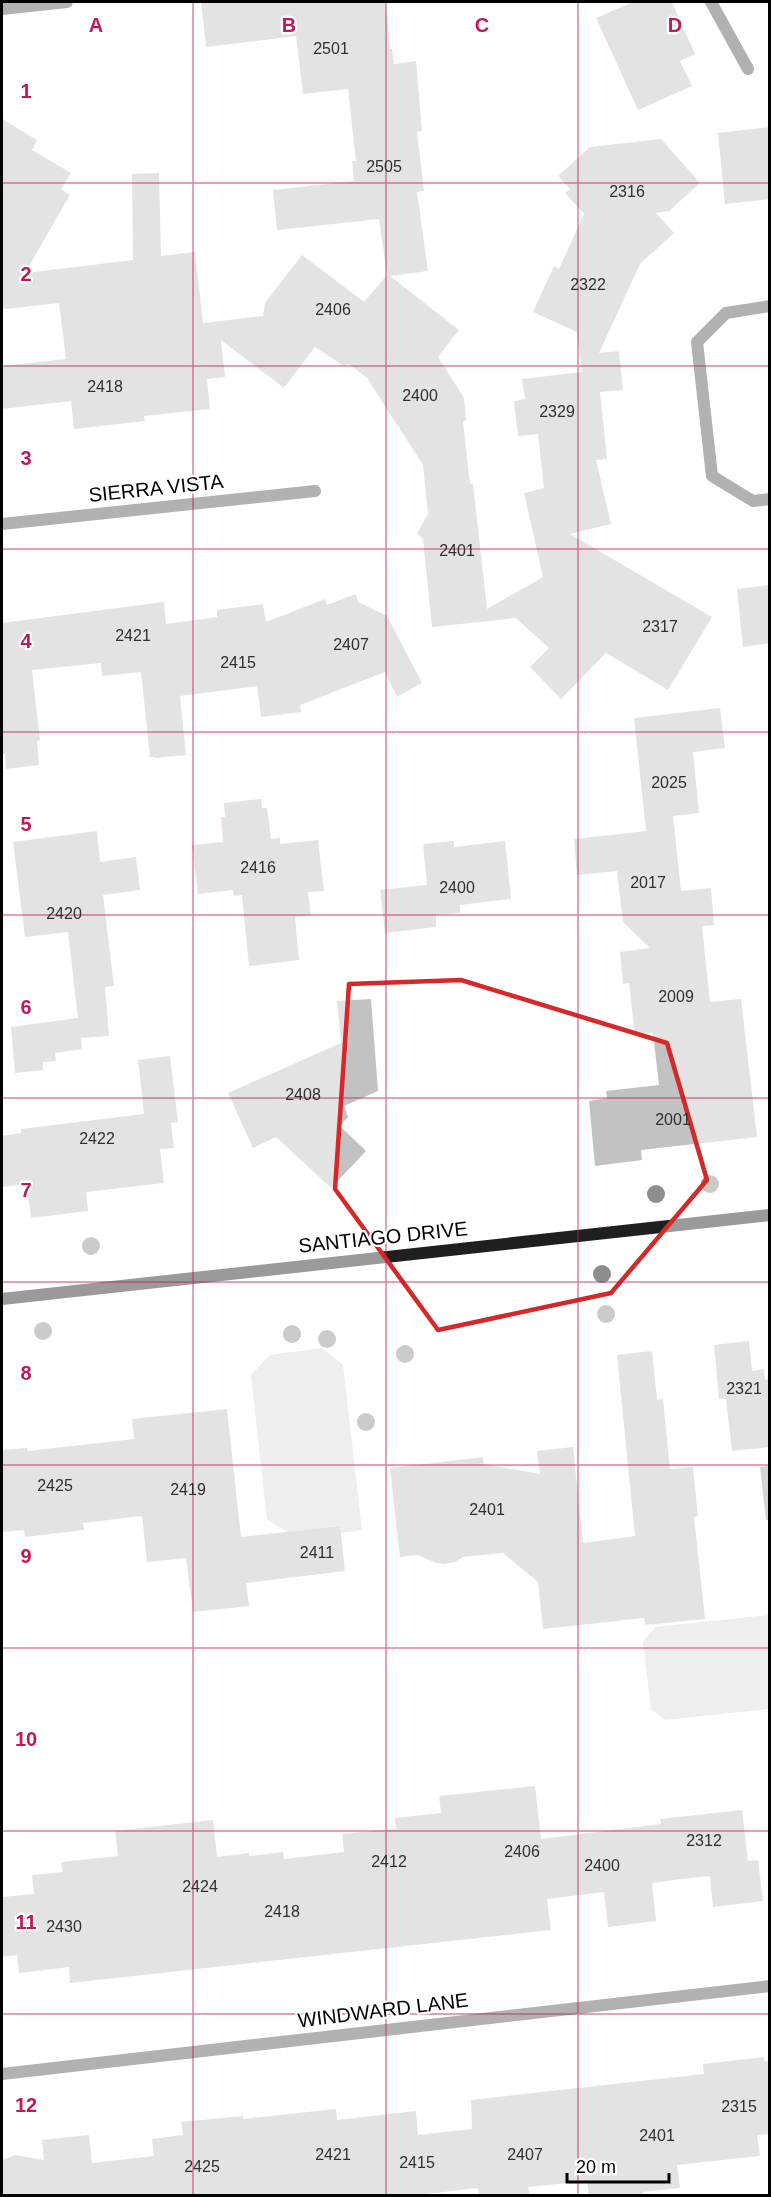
<svg xmlns="http://www.w3.org/2000/svg" width="771" height="2197" font-family="Arial,sans-serif">
	<style>
		.green { fill: #d9d9d9 }
		.water { fill: #a0a0a0 }
		.building { fill: #c2c2c2 }
		.lines { fill: none; stroke-linecap: round; stroke-linejoin: round }
		.lane { stroke: #525252; stroke-width: 12 }
		.street { stroke: #525252; stroke-width: 12 }
		.secondary { stroke: #1f1f1f; stroke-width: 12 }
		.tree { fill: #8d8d8d }
		.marked { fill: none; stroke: #d62828; stroke-width: 4.5; stroke-linejoin: round }
		.grid { fill: none; stroke: #c2185b; stroke-width: 1.5; stroke-opacity: 0.55 }
		.labels { text-anchor: middle; stroke-width: 4.5; stroke-linejoin: round; paint-order: stroke }
		.number-label { font-size: 16px; fill: #303030 }
		.street-label { font-size: 20px; fill: #000; stroke: #fff }
		.grid-label { font-size: 20px; text-anchor: middle; font-weight: bold; fill: #c2185b; stroke: #fff; stroke-width: 4.5; stroke-linejoin: round; paint-order: stroke }
	</style>
	<rect width="100%" height="100%" fill="#fff"/>
	<!-- green -->
	<g class="green">
		<path d="M322 1348 343 1365 362 1530 341 1533 339 1526 288 1532 267 1520 251 1375 270 1355Z"/>
		<path d="M769 1615V1709L665 1720 651 1709 643 1642 655 1627Z"/>
	</g>
	<!-- water -->
	<path class="water" d="M769 1466V1520H766L760 1467Z"/>
	<!-- building -->
	<g class="building">
		<path d="M201 2H385L390 49H392L394 64 416 61 422 131 417 132 424 191 417 192 428 271 390 276 459 330 438 357 464 398 466 420 463 422 470 484H473L487 609 543 577 524 493 544 488 538 434 518 436 514 401 525 399 522 379 582 372 577 332 533 312 554 266 559 269 584 214 565 193 570 189 558 176 590 147 661 139 700 183 669 211 656 213 674 233 640 264 599 353 619 351 623 390 600 392 607 459 596 460 611 524 570 534 712 617 668 690 606 653 561 699 530 667 549 648 516 618 432 627 423 539 417 533 428 514 423 465 367 378 349 364 344 366 315 347 284 388 221 340 225 377 207 379 210 409 144 416 145 421 74 429 71 401 2 409V366L66 359 59 303 6 309 5 307 2 313V119L37 140 32 150 71 173 61 189 70 195 25 273 133 260 132 174 159 173 161 256 195 252 203 323 263 316 265 303 302 255 364 302 387 275 379 219 277 230 273 190 354 181 352 161H356L348 89 303 94 296 36 206 47Z"/>
		<path d="M633 2H672L695 54 680 61 692 86 638 110 596 18Z"/>
		<path d="M770 127V199L725 204 718 133Z"/>
		<path d="M770 585V643L743 647 737 589Z"/>
		<path d="M356 594 358 602 387 616 422 683 397 697 385 672 300 705 301 712 261 717 257 686 180 696 186 755 155 758V757H150L141 672 102 676 101 663 32 670 40 740 37 741 39 765 6 769 5 754H2V623L164 602 166 624 217 617V610L263 604 266 622 325 599 327 605Z"/>
		<path d="M720 708 725 748 693 752 699 813 673 816 681 891 711 888 714 925 702 926 710 1002 741 999 757 1137 641 1150 642 1160 595 1166 589 1101 607 1098 606 1091 659 1085 653 1033 635 1035 629 983 623 984 620 952 650 948 623 922 617 871 577 875 574 839 646 831 634 718Z"/>
		<path d="M261 799 262 808H267L271 839 280 838V844L318 840 324 891 308 892 311 915 295 917 299 960 249 966 242 895 234 896 233 890 198 894 192 845 223 842 221 817H225L224 803Z"/>
		<path d="M97 831 100 862 136 857 140 890 103 895 114 986 105 987 109 1036 81 1038 82 1049 55 1053 56 1061 43 1062V1070L15 1073 11 1027 78 1018 68 932 25 937 13 842Z"/>
		<path d="M454 841V847L505 841 511 899 460 905V913L436 915V927L385 933 380 890 427 885 423 844Z"/>
		<path d="M371 999 378 1091 344 1106 348 1117 340 1126 366 1151 331 1188 276 1137 253 1148 228 1093 341 1043 337 1001Z"/>
		<path d="M170 1056 178 1122 171 1123 174 1148 160 1149 164 1183 86 1192 88 1211 31 1218 27 1184 2 1187V1136L21 1133V1129L144 1114 138 1060Z"/>
		<path d="M749 1341 752 1371 764 1369 765 1380 770 1379V1447L732 1451 726 1399H719L714 1345Z"/>
		<path d="M652 1351 657 1400 663 1399 670 1469 693 1467 698 1516 694 1517 705 1619 645 1625 644 1618 543 1629 538 1582 503 1553 463 1557 455 1562 445 1564 436 1563 418 1555 400 1557 390 1468 483 1457 484 1464 540 1474 537 1451 573 1447 583 1543 635 1536 617 1355Z"/>
		<path d="M227 1409 241 1537 340 1526 345 1571 246 1583 249 1606 193 1612 186 1558 147 1562 142 1516 83 1523 84 1530 25 1537 24 1530 2 1532V1450L27 1448V1451L134 1439 132 1419Z"/>
		<path d="M535 1786 541 1839 661 1824 660 1819 742 1810 748 1861 758 1860 763 1901 713 1907 710 1876 681 1879 652 1883 656 1921 608 1927 604 1892 547 1899 551 1930 70 1983 69 1967 19 1973 17 1955 2 1957V1897L34 1894 32 1875 63 1872 61 1862 118 1856 115 1831 213 1820 217 1857 249 1853V1856L283 1852 284 1859 344 1852 342 1834 396 1829 395 1818 441 1813 439 1796Z"/>
		<path d="M764 2057V2061H770V2134L757 2135 760 2156 677 2165 680 2188 643 2192 644 2196H589L587 2181 528 2187 530 2196H479L478 2188 410 2196H2V2160L15 2155 44 2160 42 2140 89 2135 92 2163 154 2156 152 2139 183 2135 181 2122 243 2116V2119L336 2109 337 2120 416 2111 418 2135 472 2129 471 2100 704 2074 703 2064Z"/>
	</g>
	<g class="lines">
		<!-- lane -->
		<path class="lane" d="M711 2 748 69"/>
		<!-- street -->
		<g class="street">
			<path d="M2 9 67 2"/>
			<path d="M770 306 726 313 697 342 712 476 753 501 770 499"/>
			<path d="M2 524 315 491"/>
			<path d="M2 2074 770 1986"/>
		</g>
		<!-- secondary -->
		<path class="secondary" d="M2 1299 770 1215"/>
	</g>
	<!-- trees -->
	<g class="tree">
		<circle cx="710" cy="1184" r="9"/>
		<circle cx="656" cy="1194" r="9"/>
		<circle cx="91" cy="1246" r="9"/>
		<circle cx="602" cy="1274" r="9"/>
		<circle cx="606" cy="1314" r="9"/>
		<circle cx="43" cy="1331" r="9"/>
		<circle cx="292" cy="1334" r="9"/>
		<circle cx="327" cy="1339" r="9"/>
		<circle cx="405" cy="1354" r="9"/>
		<circle cx="366" cy="1422" r="9"/>
	</g>
	<!-- marked area -->
	<path d="M0 0H771V2197H0ZM461 980 667 1043 707 1180 611 1293 438 1330 335 1189 349 984Z" fill="#fff" fill-opacity=".55" fill-rule="evenodd"/>
	<path class="marked" d="M461 980 667 1043 707 1180 611 1293 438 1330 335 1189 349 984Z"/>
	<!-- grid -->
	<path class="grid" d="M193 2V2196M386 2V2196M578 2V2196M2 183H770M2 366H770M2 549H770M2 732H770M2 915H770M2 1098H770M2 1282H770M2 1465H770M2 1648H770M2 1831H770M2 2014H770"/>
	<g class="labels">
		<!-- number labels -->
		<g class="number-label">
			<text x="331" y="54">2501</text>
			<text x="384" y="172">2505</text>
			<text x="627" y="197">2316</text>
			<text x="588" y="290">2322</text>
			<text x="333" y="315">2406</text>
			<text x="105" y="392">2418</text>
			<text x="420" y="401">2400</text>
			<text x="557" y="417">2329</text>
			<text x="457" y="556">2401</text>
			<text x="660" y="632">2317</text>
			<text x="133" y="641">2421</text>
			<text x="351" y="650">2407</text>
			<text x="238" y="668">2415</text>
			<text x="669" y="788">2025</text>
			<text x="258" y="873">2416</text>
			<text x="648" y="888">2017</text>
			<text x="457" y="893">2400</text>
			<text x="64" y="919">2420</text>
			<text x="676" y="1002">2009</text>
			<text x="303" y="1100">2408</text>
			<text x="673" y="1125">2001</text>
			<text x="97" y="1144">2422</text>
			<text x="744" y="1394">2321</text>
			<text x="55" y="1491">2425</text>
			<text x="188" y="1495">2419</text>
			<text x="487" y="1515">2401</text>
			<text x="317" y="1558">2411</text>
			<text x="704" y="1846">2312</text>
			<text x="522" y="1857">2406</text>
			<text x="389" y="1867">2412</text>
			<text x="602" y="1871">2400</text>
			<text x="200" y="1892">2424</text>
			<text x="282" y="1917">2418</text>
			<text x="64" y="1932">2430</text>
			<text x="739" y="2112">2315</text>
			<text x="657" y="2141">2401</text>
			<text x="333" y="2160">2421</text>
			<text x="525" y="2160">2407</text>
			<text x="417" y="2168">2415</text>
			<text x="202" y="2172">2425</text>
		</g>
		<!-- street labels -->
		<g class="street-label">
			<text transform="translate(156 488) rotate(-6)" y="7">SIERRA VISTA</text>
			<text transform="translate(383 1237) rotate(-6)" y="7">SANTIAGO DRIVE</text>
			<text transform="translate(383 2010) rotate(-7)" y="7">WINDWARD LANE</text>
		</g>
	</g>
	<g class="grid-label">
		<text x="96" y="32">A</text>
		<text x="289" y="32">B</text>
		<text x="482" y="32">C</text>
		<text x="675" y="32">D</text>
		<text x="26" y="98">1</text>
		<text x="26" y="281">2</text>
		<text x="26" y="465">3</text>
		<text x="26" y="648">4</text>
		<text x="26" y="831">5</text>
		<text x="26" y="1014">6</text>
		<text x="26" y="1197">7</text>
		<text x="26" y="1380">8</text>
		<text x="26" y="1563">9</text>
		<text x="26" y="1746">10</text>
		<text x="26" y="1929">11</text>
		<text x="26" y="2112">12</text>
	</g>
	<!-- border -->
	<rect width="771" height="2197" fill="none" stroke="#000000" stroke-width="6"/>
	<!-- scale -->
	<path d="M567 2173v9h102v-9" fill="none" stroke="#000000" stroke-width="3"/>
	<text x="576" y="2173" font-size="18" fill="#000000" stroke="#ffffff" stroke-width="4.5" paint-order="stroke">20 m</text>
</svg>
